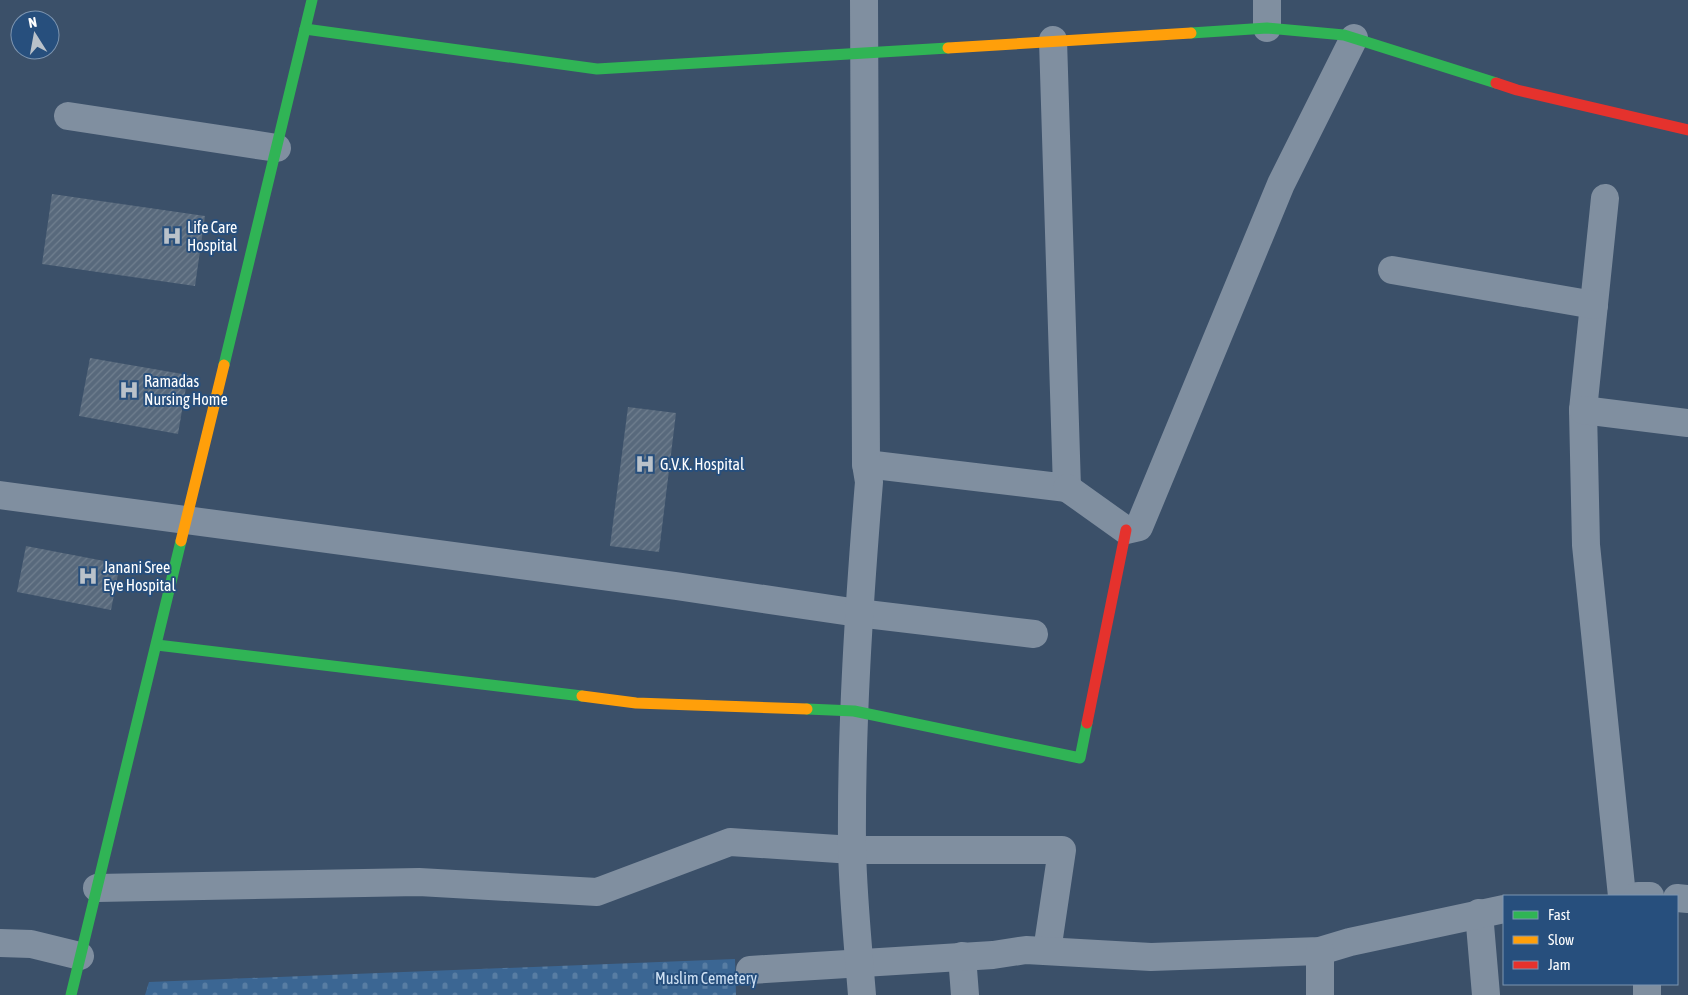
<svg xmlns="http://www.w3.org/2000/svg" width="1688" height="995" font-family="'Asap Condensed',sans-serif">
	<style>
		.cemetery { fill: url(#cemetery-stones) }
		.building { fill: url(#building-hatch) }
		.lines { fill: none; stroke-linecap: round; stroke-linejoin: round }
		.street { stroke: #808fa0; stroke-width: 28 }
		.fast { stroke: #30b455; stroke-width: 11 }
		.slow { stroke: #ff9f0a; stroke-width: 11 }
		.jam { stroke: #e5322d; stroke-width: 11 }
		.labels { text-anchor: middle; stroke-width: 4; stroke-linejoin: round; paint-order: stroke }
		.poi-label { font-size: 16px; fill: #fff; stroke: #274f7d; text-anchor: start }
		.park-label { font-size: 16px; fill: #cfe1f4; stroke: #274f7d }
	</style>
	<defs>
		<pattern id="cemetery-stones" width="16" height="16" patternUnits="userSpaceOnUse" patternTransform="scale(1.25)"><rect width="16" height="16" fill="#3b6693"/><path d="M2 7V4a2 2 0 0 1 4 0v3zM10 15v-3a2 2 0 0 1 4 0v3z" fill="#587da3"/></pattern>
		<pattern id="building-hatch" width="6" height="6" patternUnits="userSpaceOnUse" patternTransform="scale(1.25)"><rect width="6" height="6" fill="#58697c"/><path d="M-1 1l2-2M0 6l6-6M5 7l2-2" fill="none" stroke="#718090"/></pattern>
	</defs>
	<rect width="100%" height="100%" fill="#3b5069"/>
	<!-- cemetery -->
	<path class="cemetery" d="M735 959 736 995H145L149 982Z"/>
	<!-- building -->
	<g class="building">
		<path d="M52 194 205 216 195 286 42 264Z"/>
		<path d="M90 358 188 375 178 434 79 416Z"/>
		<path d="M628 407 676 413 659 552 610 546Z"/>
		<path d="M26 546 120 564 111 610 17 592Z"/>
	</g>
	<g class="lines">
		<!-- street -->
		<g class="street">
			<path d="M1267 28V0"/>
			<path d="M68 116 277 148"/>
			<path d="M1605 198 1583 410 1586 545 1622 896"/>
			<path d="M1392 270 1594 305"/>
			<path d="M1583 410 1688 423"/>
			<path d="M866 464 1067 488 1053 40"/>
			<path d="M1067 488 1126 530 1139 527 1281 184 1354 38"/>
			<path d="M0 495 676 586 858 613 1034 634"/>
			<path d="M97 888 419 882 597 892 730 842 853 850H1062L1047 951"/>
			<path d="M1638 896H1650"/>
			<path d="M1677 898 1688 899"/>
			<path d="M1479 913 1486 995"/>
			<path d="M0 943 31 944 80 956"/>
			<path d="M962 956 965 995"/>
			<path d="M750 970 993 955 1026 950 1151 957 1320 951 1350 942 1504 909"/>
			<path d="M1647 984V995"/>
			<path d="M862 995C858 946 853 897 852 848 851 725 859 604 869 482L866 464 864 0"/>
			<path d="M1320 995V951"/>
		</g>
		<!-- fast -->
		<g class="fast">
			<path d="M305 29 597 69 948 48"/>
			<path d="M1191 33 1267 28 1344 35 1496 83"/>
			<path d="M224 365 312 0"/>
			<path d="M157 645 582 696"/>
			<path d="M807 709 854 711 1080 758 1087 723"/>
			<path d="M71 995 181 541"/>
		</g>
		<!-- slow -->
		<g class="slow">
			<path d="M948 48 1191 33"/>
			<path d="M181 541 224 365"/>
			<path d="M582 696 636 703 807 709"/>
		</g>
		<!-- jam -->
		<g class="jam">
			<path d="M1496 83 1517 90 1688 130"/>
			<path d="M1087 723 1126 530"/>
		</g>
	</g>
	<!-- icons -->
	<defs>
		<symbol id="hospital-bare" viewBox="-9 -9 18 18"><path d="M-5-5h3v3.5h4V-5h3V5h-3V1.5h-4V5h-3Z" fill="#bac2ca" stroke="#274f7d" stroke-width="2.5" paint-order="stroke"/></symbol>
	</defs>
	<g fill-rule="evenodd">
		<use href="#hospital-bare" x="158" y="222" width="28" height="28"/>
		<use href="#hospital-bare" x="115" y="376" width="28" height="28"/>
		<use href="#hospital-bare" x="631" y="450" width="28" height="28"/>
		<use href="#hospital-bare" x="74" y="562" width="28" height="28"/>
	</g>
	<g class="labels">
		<!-- poi labels -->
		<g class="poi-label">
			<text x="187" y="233">Life Care<tspan x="187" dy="18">Hospital</tspan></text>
			<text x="144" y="387">Ramadas<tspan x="144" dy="18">Nursing Home</tspan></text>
			<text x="660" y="470">G.V.K. Hospital</text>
			<text x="103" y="573">Janani Sree<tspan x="103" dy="18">Eye Hospital</tspan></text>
		</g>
		<!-- park labels -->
		<g class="park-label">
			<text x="706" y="984">Muslim Cemetery</text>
		</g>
	</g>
	<!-- legend -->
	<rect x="1503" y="895" width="175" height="90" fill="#274f7d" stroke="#7d95b1"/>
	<rect x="1513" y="911" width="25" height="8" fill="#30b455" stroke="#7d95b1"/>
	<text x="1548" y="920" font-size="15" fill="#ffffff">Fast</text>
	<rect x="1513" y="936" width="25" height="8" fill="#ff9f0a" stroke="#7d95b1"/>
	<text x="1548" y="945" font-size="15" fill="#ffffff">Slow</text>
	<rect x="1513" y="961" width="25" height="8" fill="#e5322d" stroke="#7d95b1"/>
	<text x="1548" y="970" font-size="15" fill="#ffffff">Jam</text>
	<!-- north arrow -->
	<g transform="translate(35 35) rotate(349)"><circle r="24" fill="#274f7d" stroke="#7d95b1"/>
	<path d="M0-4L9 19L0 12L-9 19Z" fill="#bac2ca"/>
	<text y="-8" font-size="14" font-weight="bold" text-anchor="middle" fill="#ffffff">N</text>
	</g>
</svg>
